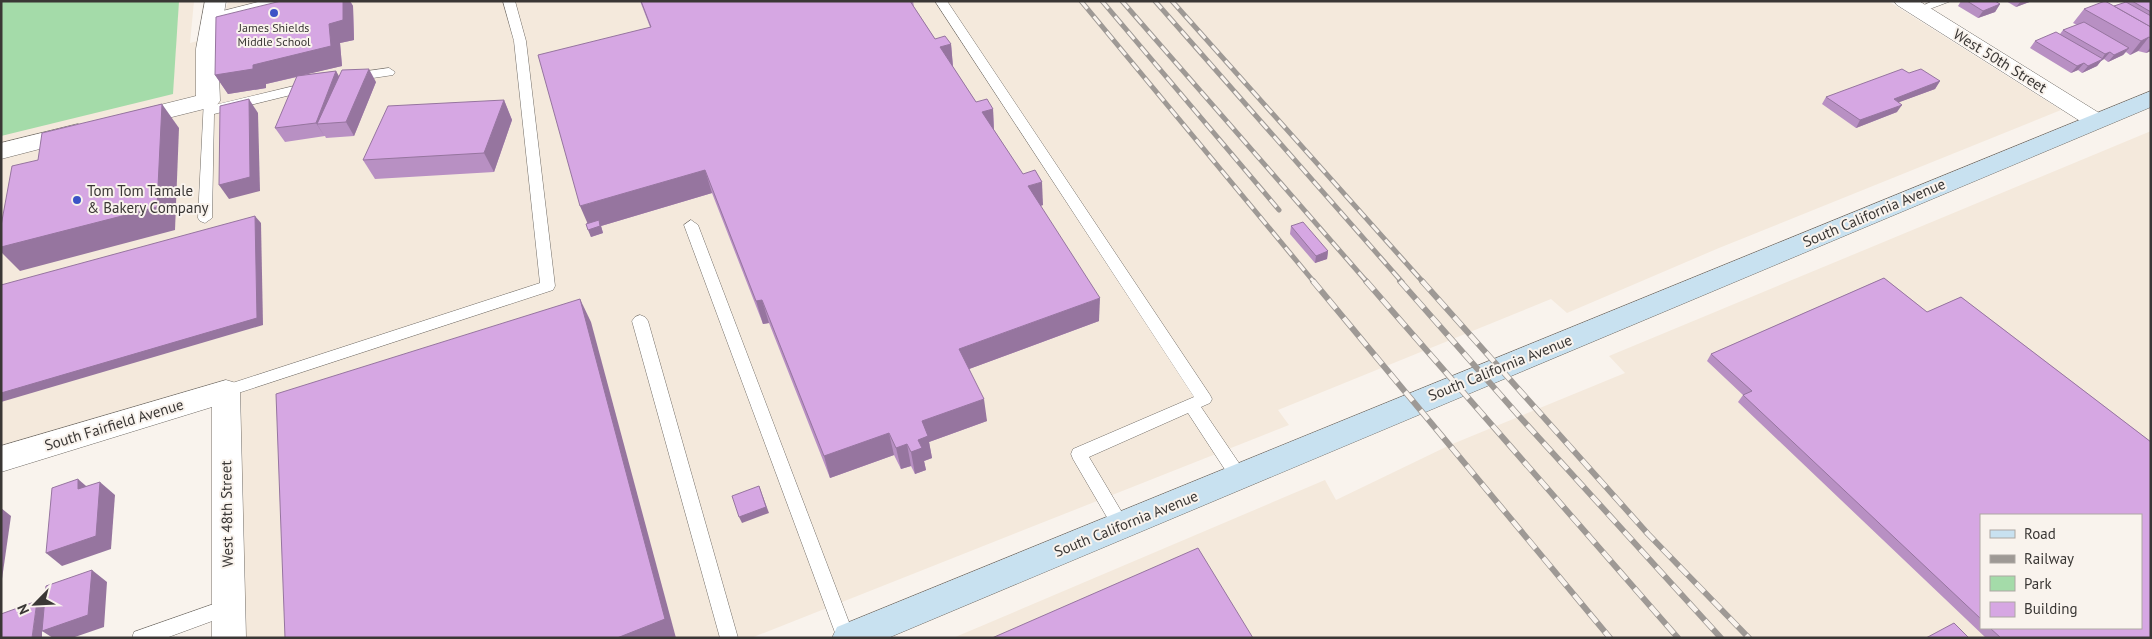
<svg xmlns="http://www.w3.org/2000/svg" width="2152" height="639" font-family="'PT Sans',sans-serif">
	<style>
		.built { fill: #f4e9dc; fill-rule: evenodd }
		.green { fill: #a4dba9 }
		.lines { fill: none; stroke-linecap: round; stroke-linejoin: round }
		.lane-casing { stroke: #726d67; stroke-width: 1 }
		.street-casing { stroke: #726d67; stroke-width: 1 }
		.secondary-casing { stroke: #726d67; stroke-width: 1 }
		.lane { fill: #fff; fill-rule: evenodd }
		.street { fill: #fff; fill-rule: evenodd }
		.secondary { fill: #c8e1f0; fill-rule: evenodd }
		.rail-far1-casing { stroke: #9e9995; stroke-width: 5 }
		.rail-casing { stroke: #9e9995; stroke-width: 6 }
		.rail-far1 { stroke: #f9f3ed; stroke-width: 3; stroke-dasharray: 10; stroke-linecap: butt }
		.rail { stroke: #f9f3ed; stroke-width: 4.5; stroke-dasharray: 12; stroke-linecap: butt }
		.wall { fill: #b890c3; fill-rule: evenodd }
		.shaded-wall { fill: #96759f }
		.building { fill: #d6a7e3; stroke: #96759f }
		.poi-dot { fill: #3c53c6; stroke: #f9f3ed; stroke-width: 2 }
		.labels { text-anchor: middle; stroke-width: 4; stroke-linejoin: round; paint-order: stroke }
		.far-poi-label { font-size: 12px; fill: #3a3735; stroke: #f9f3ed }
		.street-label { font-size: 15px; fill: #3a3735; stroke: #f9f3ed }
		.poi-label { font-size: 15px; fill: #3a3735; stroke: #f9f3ed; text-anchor: start }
	</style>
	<rect width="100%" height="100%" fill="#f9f3ed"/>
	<!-- built -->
	<g class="built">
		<path d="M1 1H194L190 43 220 35 228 1H1888L2061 110 1719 248 1567 313 1551 299 1278 410 1289 425 751 638H221V397L1 461Z"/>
		<path d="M2151 131V638H953L1325 480 1336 500 1450 445 1625 373 1609 356ZM1981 515H2141V628H1981Z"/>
	</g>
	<!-- green -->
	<path class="green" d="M1 1H179L173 94 1 136Z"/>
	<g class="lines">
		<defs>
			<g id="lane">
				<path d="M262 1H284L215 19 209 16 211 14Z"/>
				<path d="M503 1H515L526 41 555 286 553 290 226 397 220 395 218 391 220 387 540 283 514 41Z"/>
				<path d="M935 1H947L1210 395 1212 399 1210 403 1201 407 1245 472 1247 477 1245 482 1239 484 1233 482 1188 413 1089 457 1130 526 1127 531 1121 534 1115 531 1073 459 1071 454 1073 449 1194 397Z"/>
				<path d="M1933 1H1951L1919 13 1913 10Z"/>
				<path d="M389 68 395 72 393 75 353 81 347 77 353 73Z"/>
				<path d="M311 82 317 86 315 89 214 114 212 218 205 223 200 221 198 218 204 99H212L214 105Z"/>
				<path d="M691 220 698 225 855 638H837L684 225Z"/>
				<path d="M640 315 645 317 648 321 738 638H720L632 321 635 317Z"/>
				<path d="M228 599 234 601 237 607 234 613 166 638H132L134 632Z"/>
			</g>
			<g id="street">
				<path d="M205 1H226L218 49 220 101 216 106 132 127 124 124 120 119 124 114 196 96V49Z"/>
				<path d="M1894 1H1919L2104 116 2108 121 2104 126 2096 129 2088 126 1897 5Z"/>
				<path d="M78 124 86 127 90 132 86 137 1 159V143Z"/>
				<path d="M226 380 236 383 240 391 246 638H212V407L1 472V446Z"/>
			</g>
			<path id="secondary" d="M2151 91V107L888 638H832L837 627Z"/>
		</defs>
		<!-- lane casing -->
		<use href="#lane" class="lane-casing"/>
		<!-- street casing -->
		<use href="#street" class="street-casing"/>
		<!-- secondary casing -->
		<use href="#secondary" class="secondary-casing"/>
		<!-- lane -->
		<use href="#lane" class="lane"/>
		<!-- street -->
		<use href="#street" class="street"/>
		<!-- secondary -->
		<use href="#secondary" class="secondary"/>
		<defs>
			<g id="rail-far1">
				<path d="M1081 1 1314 282"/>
				<path d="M1102 1 1279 210"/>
				<path d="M1122 1 1367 282"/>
				<path d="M1155 1 1402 282"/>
				<path d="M1172 1 1423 282"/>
			</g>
			<g id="rail">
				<path d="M1313 281 1610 638"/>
				<path d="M1366 281 1678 638"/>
				<path d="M1400 281 1519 416 1721 638"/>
				<path d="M1422 281 1648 534 1749 638"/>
			</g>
		</defs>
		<!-- rail-far1 casing -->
		<use href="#rail-far1" class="rail-far1-casing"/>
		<!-- rail casing -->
		<use href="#rail" class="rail-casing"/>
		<!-- rail-far1 -->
		<use href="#rail-far1" class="rail-far1"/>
		<!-- rail -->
		<use href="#rail" class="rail"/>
	</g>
	<!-- wall -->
	<g class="wall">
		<path d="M281 1H350L353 6 354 40 340 43 342 66 302 75 336 71 339 77 376 82 354 136 326 138 325 136 285 142 275 128 297 77 266 84V88L228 94 215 75Z"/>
		<path d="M640 1H913L914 7 935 39 951 44 953 67 976 102 993 109 994 130 1043 205 1040 206 1099 321 969 369 987 421 929 442 932 458 924 461 926 470 915 474 911 466 901 469 894 455 830 478 769 323 763 324 712 193 601 226 603 233 591 237 587 223 650 27Z"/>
		<path d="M1961 1H1995L2000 4 1995 12 1978 18 1958 6Z"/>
		<path d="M2006 1H2032L2016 7Z"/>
		<path d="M2128 1H2151V51L2146 53 2138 51 2130 55 2126 52 2123 55 2108 62 2104 59 2101 61 2097 66 2082 73 2078 70 2071 73 2030 48 2035 41 2060 34 2063 30 2077 25 2073 23 2084 9 2114 6 2127 2Z"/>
		<path d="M1909 73 1940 81 1935 89 1899 102 1897 112 1856 128 1822 104 1826 97Z"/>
		<path d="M504 100 512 120 494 172 375 179 363 160Z"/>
		<path d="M1291 226 1328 251 1327 259 1315 263 1290 234Z"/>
		<path d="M1884 278 1927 312 1961 297 2151 442V638H1986L1738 402 1743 395 1707 361 1711 354ZM1981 515H2141V628H1981Z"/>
	</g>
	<!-- shaded-wall -->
	<g class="shaded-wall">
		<path d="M343 1H350L353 6 354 40 340 43 342 66 266 84V88L228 94 215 75 253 65 329 24Z"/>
		<path d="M2021 1H2032L2016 7Z"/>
		<path d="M2000 4 1995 12 1978 18 1983 11Z"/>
		<path d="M2149 37 2138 51 2130 55 2141 41Z"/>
		<path d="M951 44 953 67 940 47Z"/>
		<path d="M2151 47V51L2146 53Z"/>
		<path d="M2129 48 2123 55 2108 62 2114 55Z"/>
		<path d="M2110 52 2104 59 2101 61 2097 66 2082 73 2088 66 2101 60 2105 54Z"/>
		<path d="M2084 63 2078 70 2071 73 2077 66Z"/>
		<path d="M369 69 376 82 354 136 346 122Z"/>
		<path d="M336 71 344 85 317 124 325 137 316 123Z"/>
		<path d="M1940 81 1935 89 1889 106 1894 99Z"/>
		<path d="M249 99 258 113 260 191 229 199 219 185Z"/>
		<path d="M504 100 512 120 494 172 484 153Z"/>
		<path d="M162 104 179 128 175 230 20 271 1 252V247Z"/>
		<path d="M1902 105 1897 112 1856 128 1860 120Z"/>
		<path d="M993 109 994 133 982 112Z"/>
		<path d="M705 170 712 193 601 226 603 233 591 237 588 230 590 229 580 206Z"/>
		<path d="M1042 182 1043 205 1029 210 1028 186Z"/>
		<path d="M255 216 261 223 263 325 1 402V393Z"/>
		<path d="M1328 251 1327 259 1315 263 1316 256Z"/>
		<path d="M1100 298 1099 321 961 372 959 349Z"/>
		<path d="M580 299 591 322 676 638H617Z"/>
		<path d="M762 300 769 323 763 324 756 301Z"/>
		<path d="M984 399 987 421 929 442 932 458 924 461 926 470 915 474 911 452 918 440 922 421Z"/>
		<path d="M889 433 894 455 830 478 824 456Z"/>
		<path d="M907 444 911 466 901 469 896 448Z"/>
		<path d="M78 479 93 492 78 489Z"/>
		<path d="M100 482 115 495 111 549 62 566 46 553Z"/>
		<path d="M759 486 769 513 742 523 739 517Z"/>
		<path d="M1 508 11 516 1 586Z"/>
		<path d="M92 570 107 582 104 627 72 638H53L42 631V638H32L37 601 46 607Z"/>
	</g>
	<!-- building -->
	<g class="building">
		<path d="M281 1H343V20L329 24 331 46 253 65V69L215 75 216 17Z"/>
		<path d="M641 1H910L935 39 945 36 951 44 940 47 976 102 987 99 993 109 982 112 1023 174 1035 170 1042 182 1028 186 1100 298 959 349 984 399 922 421 928 436 918 440 922 448 911 452 907 444 896 448 889 433 824 456 762 300 756 301 705 170 580 206 538 55 651 27Z"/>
		<path d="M1967 1H1995L2000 4 1983 11Z"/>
		<path d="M2105 1 2151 27V38L2149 37 2141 41 2084 9Z"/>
		<path d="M2132 1H2151V12Z"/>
		<path d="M2126 2 2151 16V27L2114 6Z"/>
		<path d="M2084 22 2129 48 2114 55 2110 52 2105 54 2063 30Z"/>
		<path d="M2056 32 2103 59 2088 66 2084 63 2077 66 2035 41Z"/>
		<path d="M369 69 346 122 317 124 342 70Z"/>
		<path d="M1902 69 1909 73 1921 69 1940 81 1894 99 1902 105 1860 120 1826 97Z"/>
		<path d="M336 71 316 123 275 128 297 76Z"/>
		<path d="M249 99 250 177 219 185 220 106Z"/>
		<path d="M504 100 484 153 363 160 388 106Z"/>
		<path d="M162 104 157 207 1 247V226L12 166 38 160 42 133Z"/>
		<path d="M255 216 257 318 1 393V285Z"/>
		<path d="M599 220 600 226 588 230 586 224Z"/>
		<path d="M1303 222 1328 251 1316 256 1291 226Z"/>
		<path d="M1884 278 1927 312 1961 297 2151 442V638H2001L1990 628H2141V515H1981V619L1743 395 1752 391 1711 354Z"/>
		<path d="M580 299 665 619 617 638H285L276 394Z"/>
		<path d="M78 479V489L100 482 96 536 46 553 52 488Z"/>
		<path d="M759 486 766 507 739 517 732 496Z"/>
		<path d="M1198 548 1253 638H992Z"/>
		<path d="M92 570 88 615 42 631 46 586Z"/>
		<path d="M37 601 32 638H1V614Z"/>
		<path d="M1954 623 1969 638H1926Z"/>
	</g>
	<!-- markers -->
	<g class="poi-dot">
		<circle cx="274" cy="13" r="5"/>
		<circle cx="77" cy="200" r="5"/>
	</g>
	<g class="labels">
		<!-- far-poi labels -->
		<g class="far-poi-label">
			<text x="274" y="32">James Shields<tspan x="274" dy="14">Middle School</tspan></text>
		</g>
		<!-- street labels -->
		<g class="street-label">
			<text transform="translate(2000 61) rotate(32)" y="5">West 50th Street</text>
			<text transform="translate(1874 213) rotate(-23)" y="5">South California Avenue</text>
			<text transform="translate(1500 368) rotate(-22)" y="5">South California Avenue</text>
			<text transform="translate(114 425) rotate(-17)" y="5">South Fairfield Avenue</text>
			<text transform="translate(227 514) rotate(-91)" y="5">West 48th Street</text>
			<text transform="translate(1126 524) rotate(-22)" y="5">South California Avenue</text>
		</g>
		<!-- poi labels -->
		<g class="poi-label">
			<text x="87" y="196">Tom Tom Tamale<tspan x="87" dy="17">&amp; Bakery Company</tspan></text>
		</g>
	</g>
	<!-- border -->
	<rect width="2152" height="639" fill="none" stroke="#3a3735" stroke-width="5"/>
	<!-- legend -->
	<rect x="1980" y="514" width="162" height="115" fill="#f9f3ed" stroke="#ada8a3"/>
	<rect x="1990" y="530" width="25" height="8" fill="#c8e1f0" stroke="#ada8a3"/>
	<text x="2024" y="539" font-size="15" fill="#3a3735">Road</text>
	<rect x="1990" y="555" width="25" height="8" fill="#9e9995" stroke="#ada8a3"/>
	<text x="2024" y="564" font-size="15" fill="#3a3735">Railway</text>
	<rect x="1990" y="576" width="25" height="15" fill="#a4dba9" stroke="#ada8a3"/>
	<text x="2024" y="589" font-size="15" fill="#3a3735">Park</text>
	<rect x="1990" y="602" width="25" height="15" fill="#d6a7e3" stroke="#ada8a3"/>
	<text x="2024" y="614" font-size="15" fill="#3a3735">Building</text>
	<!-- north arrow -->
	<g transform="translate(35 604) rotate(246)" stroke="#f9f3ed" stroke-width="4" paint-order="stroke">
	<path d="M0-4L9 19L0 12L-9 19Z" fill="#3a3735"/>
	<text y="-8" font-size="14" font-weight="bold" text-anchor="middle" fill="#3a3735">N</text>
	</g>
</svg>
